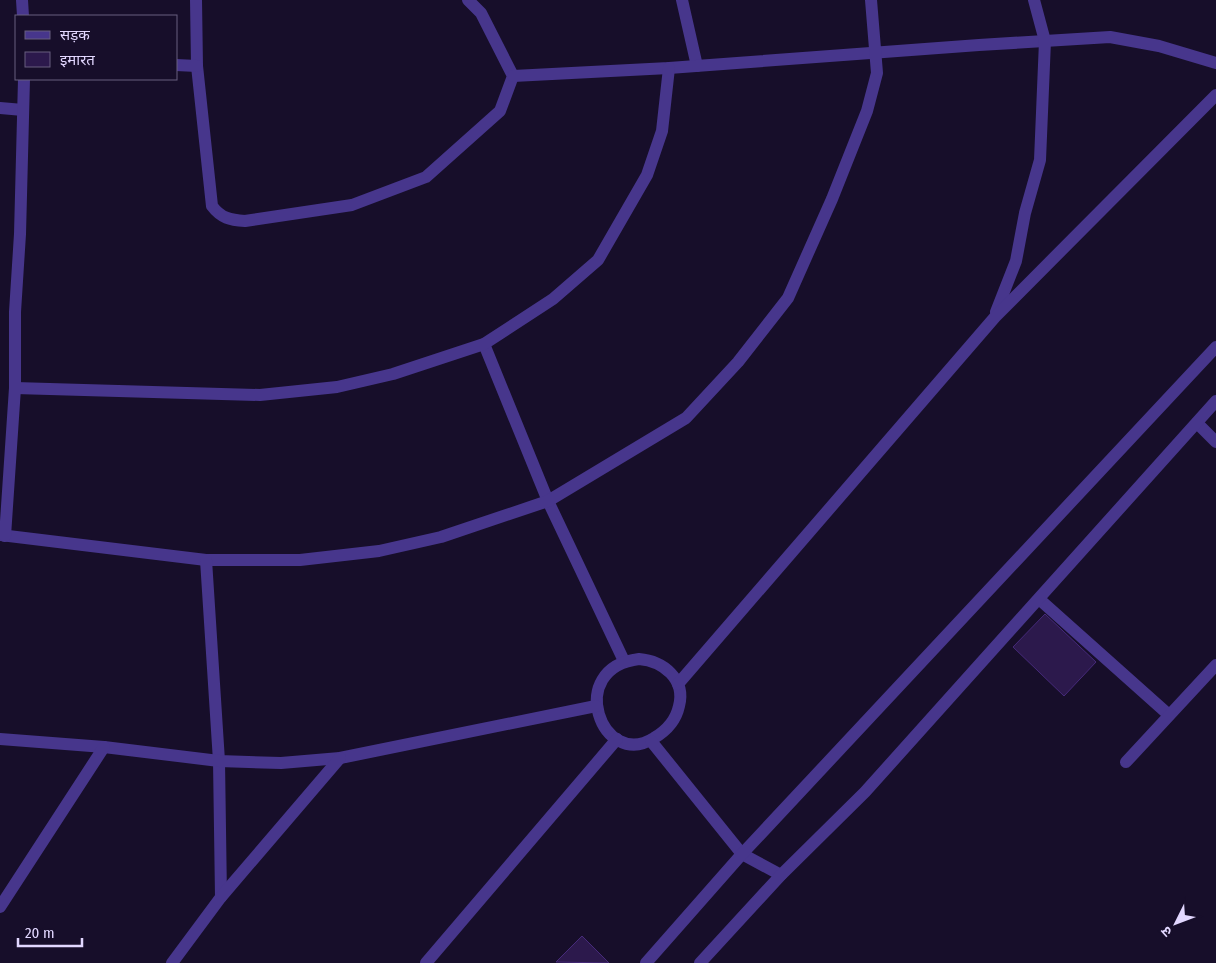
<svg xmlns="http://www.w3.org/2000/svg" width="1216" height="963" font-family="'Fira Sans Condensed','Noto Sans Devanagari',sans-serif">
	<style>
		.building { fill: #2c194c; stroke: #462a7a }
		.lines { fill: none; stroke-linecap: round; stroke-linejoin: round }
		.minor { stroke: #47368c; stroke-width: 12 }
		.tertiary { stroke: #47368c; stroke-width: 12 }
	</style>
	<rect width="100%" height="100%" fill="#170e2a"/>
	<!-- building -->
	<g class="building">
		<path d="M1045 614 1096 662 1064 696 1013 647Z"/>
		<path d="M582 936 609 963 556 962Z"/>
	</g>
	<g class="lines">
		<!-- minor -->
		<g class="minor">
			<path d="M22 0 23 16"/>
			<path d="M196 0 197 66 212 206C221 218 230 220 245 221L352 205 426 177 500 111 513 76 481 13 468 0"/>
			<path d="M682 0 697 66"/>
			<path d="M176 65 197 66"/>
			<path d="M513 76 669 68 979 45 1110 37 1159 46 1216 63"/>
			<path d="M0 108 23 110"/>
			<path d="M996 312 1016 261 1025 213 1040 160 1045 41 1034 0"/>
			<path d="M484 344 548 501 624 661"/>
			<path d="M15 388 260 395 337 387 393 374 484 344 553 299 598 260 647 175 662 131 669 68"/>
			<path d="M1197 423 1216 442"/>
			<path d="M0 535 206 560H300L379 551 441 537 548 501 686 418 738 362 788 298 832 199 867 111 877 73 871 0"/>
			<path d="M5 536 15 388V312L20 234 24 79"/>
			<path d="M206 560 219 761 221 897"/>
			<path d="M1039 599 1169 715"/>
			<path d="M639 659C663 661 686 679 679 706 676 720 666 731 654 738 602 771 564 668 639 659Z"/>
			<path d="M678 684 995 317 1216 95"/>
			<path d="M0 739 104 747 219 761 281 763 340 758 596 706"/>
			<path d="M651 741 742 854 781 875"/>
			<path d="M1126 762 1216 665"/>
			<path d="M0 907 104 747"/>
			<path d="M172 963 221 897 340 758"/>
			<path d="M426 963 617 739"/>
		</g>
		<!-- tertiary -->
		<g class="tertiary">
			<path d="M646 963 742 854 1216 347"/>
			<path d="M700 963 781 875 865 792 1216 401"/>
		</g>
	</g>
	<!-- legend -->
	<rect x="15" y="15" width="162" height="65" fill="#170e2a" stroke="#685e7f"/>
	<rect x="25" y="31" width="25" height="8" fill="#47368c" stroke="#685e7f"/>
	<text x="60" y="40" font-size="15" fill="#e2d7ff">सड़क</text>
	<rect x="25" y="52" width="25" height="15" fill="#2c194c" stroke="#685e7f"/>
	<text x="60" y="65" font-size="15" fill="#e2d7ff">इमारत</text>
	<!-- north arrow -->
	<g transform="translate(1176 923) rotate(228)" stroke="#170e2a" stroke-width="4" paint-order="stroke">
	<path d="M0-4L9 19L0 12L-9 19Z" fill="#e2d7ff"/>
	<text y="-8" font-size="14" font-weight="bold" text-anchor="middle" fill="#e2d7ff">उ</text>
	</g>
	<!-- scale -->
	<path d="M18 938v8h64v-8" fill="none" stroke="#e2d7ff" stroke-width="2.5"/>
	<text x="25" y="938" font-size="15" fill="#e2d7ff" stroke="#170e2a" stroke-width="4" paint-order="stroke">20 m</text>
</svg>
